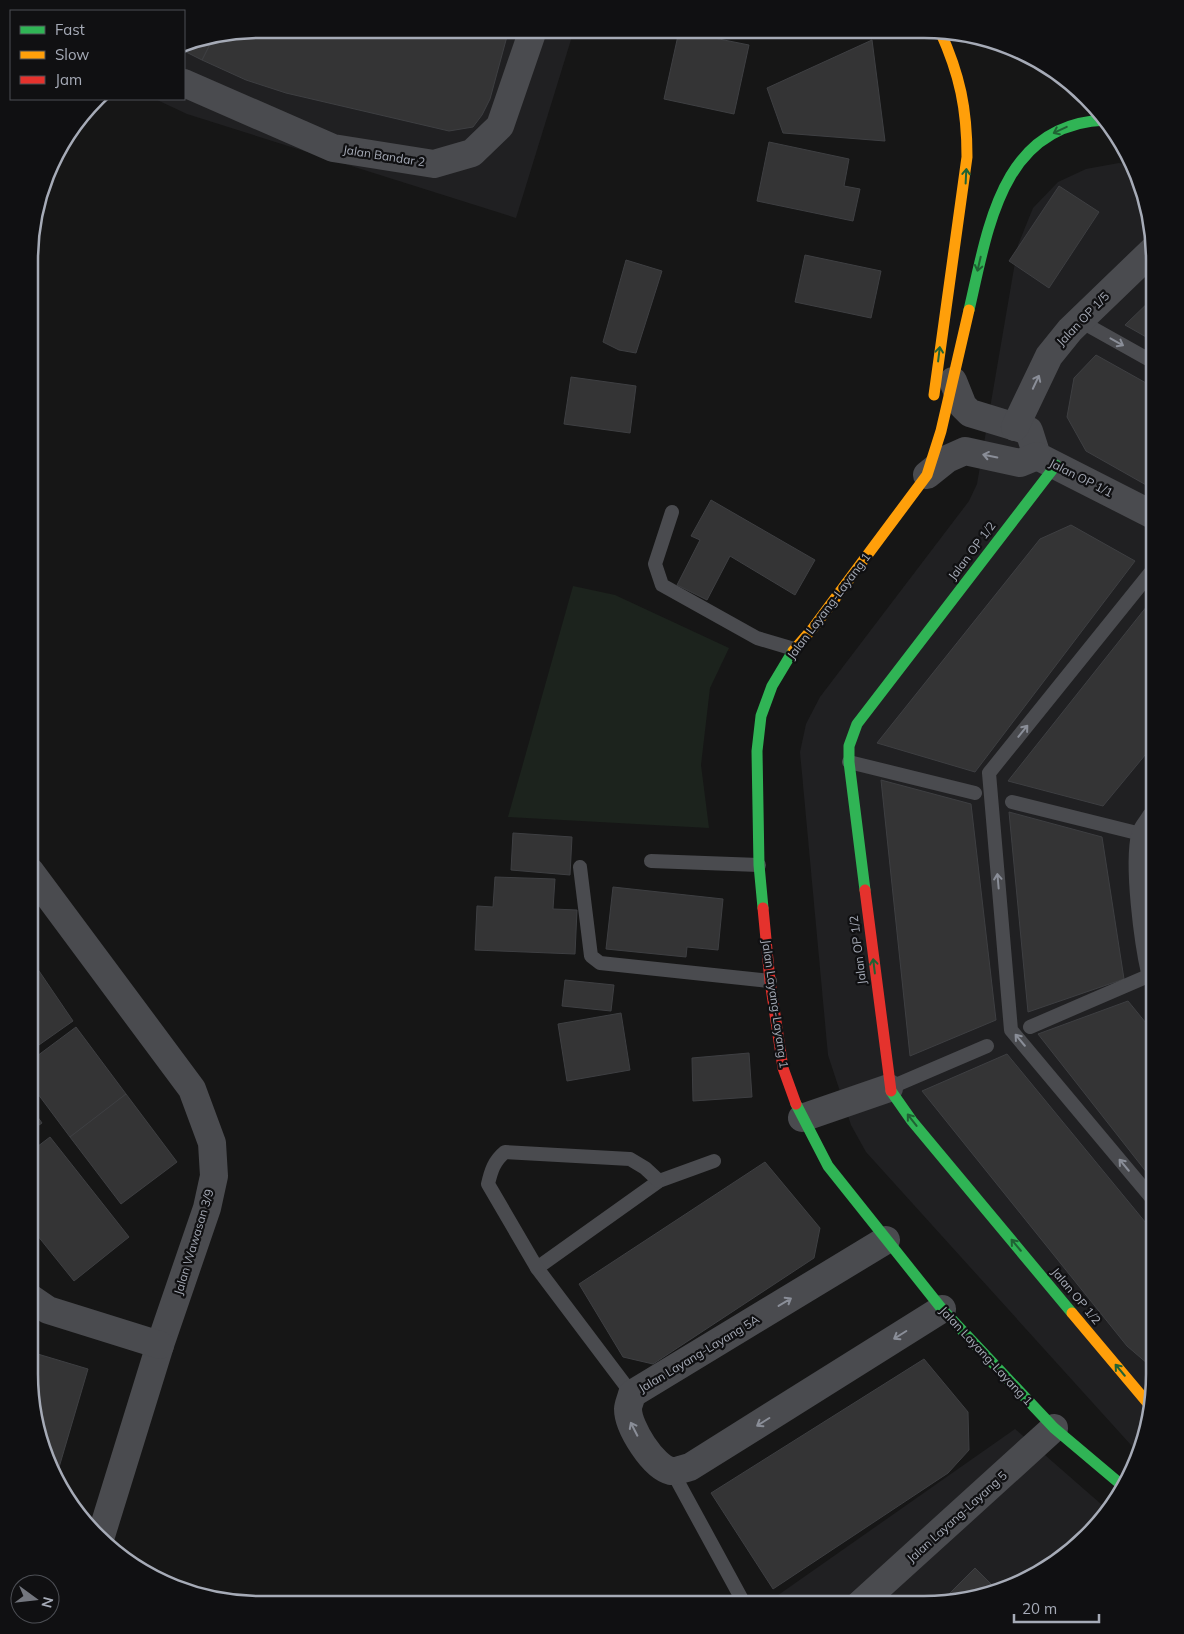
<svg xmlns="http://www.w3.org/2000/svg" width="1184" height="1634" font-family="Mulish,sans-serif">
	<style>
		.built { fill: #202022 }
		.green { fill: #1c231d }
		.building { fill: #343435; stroke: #3e3f42 }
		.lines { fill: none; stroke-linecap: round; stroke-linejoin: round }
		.lane { stroke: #4a4b4f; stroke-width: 14 }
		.street { stroke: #4a4b4f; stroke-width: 28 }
		.fast { stroke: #30b455; stroke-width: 11 }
		.slow { stroke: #ff9f0a; stroke-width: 11 }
		.jam { stroke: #e5322d; stroke-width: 11 }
		.oneway { stroke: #206234 }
		.oneway2 { stroke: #8a8e98 }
		.labels { text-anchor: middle; stroke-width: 4.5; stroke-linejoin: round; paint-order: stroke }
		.street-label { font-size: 12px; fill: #a6abb7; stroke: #101012 }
		.rim { fill: none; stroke: #a6abb7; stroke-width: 2.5 }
	</style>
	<rect width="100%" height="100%" fill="#161616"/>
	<!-- built -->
	<g class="built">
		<path d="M259 29 574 30 516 218 187 114 155 99H184V42Z"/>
		<path d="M1119 163 1133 166 1155 259V1390L1140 1455 866 1152 851 1125 828 1055 800 752 806 724 820 697 969 501 977 484 1018 245 1033 208 1058 182 1086 169Z"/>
		<path d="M1015 1429 1109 1511 1077 1548 1027 1581 925 1605H764Z"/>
	</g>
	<!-- green -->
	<path class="green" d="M573 586 615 595 729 648 710 688 701 765 709 828 508 817Z"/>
	<!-- building -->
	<g class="building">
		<path d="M259 29H509L490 99 482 115 473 127 449 131 286 93 246 80 202 60 214 36Z"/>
		<path d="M679 31 749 45 734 114 664 99Z"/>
		<path d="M214 36 202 60 184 51 185 41Z"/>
		<path d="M872 40 885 141 783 133 767 88Z"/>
		<path d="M769 142 849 159 844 186 860 189 853 221 757 201Z"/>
		<path d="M1059 186 1099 212 1049 288 1009 261Z"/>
		<path d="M805 255 881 271 871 318 795 302Z"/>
		<path d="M626 260 662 271 636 353 619 350 603 342Z"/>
		<path d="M1155 296V342L1125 325Z"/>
		<path d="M1096 355 1155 388V490L1086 451 1067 417 1074 378Z"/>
		<path d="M571 377 636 386 630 433 564 424Z"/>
		<path d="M711 500 815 560 795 595 730 556 707 600 677 585 700 540 691 536Z"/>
		<path d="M1071 525 1135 561 975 772 877 743 1040 539Z"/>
		<path d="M1155 596V743L1103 806 1008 781Z"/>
		<path d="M881 780 971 804 996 1020 910 1056Z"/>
		<path d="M1009 812 1102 837 1124 979 1028 1012Z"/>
		<path d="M513 833 572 837 570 875 511 870Z"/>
		<path d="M495 877 555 879 553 909 577 910 575 954 475 950 477 906 493 907Z"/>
		<path d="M613 887 723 899 718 950 687 947 686 957 606 949Z"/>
		<path d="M29 958 37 968 29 973Z"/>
		<path d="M37 968 73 1021 29 1052V973Z"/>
		<path d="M565 980 614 985 611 1011 562 1006Z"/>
		<path d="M1128 1001 1155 1034V1183L1038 1034Z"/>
		<path d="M621 1013 630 1070 567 1081 558 1024Z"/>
		<path d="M76 1027 126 1094 70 1137 29 1082V1062Z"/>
		<path d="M749 1053 752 1097 693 1101 692 1058Z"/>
		<path d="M1007 1054 1155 1234V1370L1127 1346 922 1091Z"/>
		<path d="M126 1094 177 1162 121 1204 70 1137Z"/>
		<path d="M29 1105 42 1123 29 1132Z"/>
		<path d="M50 1137 129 1237 74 1281 29 1225V1153Z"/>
		<path d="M765 1162 820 1228 814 1258 653 1364 623 1357 579 1284Z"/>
		<path d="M31 1352 88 1369 55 1481 29 1375Z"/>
		<path d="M924 1359 968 1412 969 1450 948 1473 773 1589 711 1493Z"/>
		<path d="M975 1568 996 1589 942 1601Z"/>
	</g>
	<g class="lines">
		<!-- lane -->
		<g class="lane">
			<path d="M1080 321 1155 363"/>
			<path d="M672 512 655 564 662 585 757 638 794 649"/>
			<path d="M849 762 975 793"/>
			<path d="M1012 802 1145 835"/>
			<path d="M651 861 759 865"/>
			<path d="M580 867 591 956 600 963 770 981"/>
			<path d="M1030 1027 1155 973"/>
			<path d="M889 1088 987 1046"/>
			<path d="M1155 1202 1011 1030 989 773 1155 567"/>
			<path d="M537 1268 659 1181 714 1161"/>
			<path d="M632 1394 537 1268 488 1184C491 1171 494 1161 505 1152L630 1159 645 1168 659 1181"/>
			<path d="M672 1471 745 1605"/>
		</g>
		<!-- street -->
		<g class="street">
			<path d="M184 83 333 148 434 164 472 153 500 126 533 30"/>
			<path d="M953 381 963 406 970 413 1029 431 1037 456 1155 516"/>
			<path d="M1015 427 1049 356 1070 330 1153 250"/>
			<path d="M927 475 947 459 965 451 1020 463 1037 456"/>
			<path d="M30 871 192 1089 212 1143 214 1176 207 1208 160 1345 100 1539"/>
			<path d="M1155 972C1148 942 1138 865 1145 836 1146 830 1152 825 1155 819"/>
			<path d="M802 1118 889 1088"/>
			<path d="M886 1240 632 1394C631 1399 628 1405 628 1409 628 1427 653 1467 671 1471 676 1472 685 1468 690 1467L942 1309"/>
			<path d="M29 1297 48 1310 160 1345"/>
			<path d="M859 1605 1054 1428"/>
		</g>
		<!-- fast -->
		<g class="fast">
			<path d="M969 310C988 229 1001 123 1106 120"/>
			<path d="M865 890 849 762V746L857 724 1056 465"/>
			<path d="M763 908 759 865 757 751 761 716 772 686 793 651"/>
			<path d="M891 1091 912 1121 1072 1313"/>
			<path d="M796 1104 828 1166 942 1309 1054 1428 1124 1487"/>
		</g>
		<!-- slow -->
		<g class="slow">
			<path d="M934 395 967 157C967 109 960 75 940 31"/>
			<path d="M793 651 813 628 927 475 941 431 969 310"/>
			<path d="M1072 1313 1151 1407"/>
		</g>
		<!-- jam -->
		<g class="jam">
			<path d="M865 890 891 1091"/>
			<path d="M763 908 770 981 783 1068 796 1104"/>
		</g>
	</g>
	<!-- one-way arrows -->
	<defs><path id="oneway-shaft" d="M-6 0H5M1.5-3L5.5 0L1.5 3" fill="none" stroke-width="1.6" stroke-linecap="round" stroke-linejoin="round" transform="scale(1.25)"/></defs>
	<g class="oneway">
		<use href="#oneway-shaft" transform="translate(1060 130) rotate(155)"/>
		<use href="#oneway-shaft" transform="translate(966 176) rotate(-87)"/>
		<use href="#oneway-shaft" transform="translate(979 264) rotate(103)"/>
		<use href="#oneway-shaft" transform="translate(939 354) rotate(-83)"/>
		<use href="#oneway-shaft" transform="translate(874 966) rotate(-97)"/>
		<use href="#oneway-shaft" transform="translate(912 1120) rotate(-128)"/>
		<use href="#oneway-shaft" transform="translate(1016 1245) rotate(-130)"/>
		<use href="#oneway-shaft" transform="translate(1120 1370) rotate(-130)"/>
	</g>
	<g class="oneway2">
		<use href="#oneway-shaft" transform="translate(1117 342) rotate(29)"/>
		<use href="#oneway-shaft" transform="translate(1036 382) rotate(-65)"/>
		<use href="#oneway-shaft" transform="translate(990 456) rotate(-168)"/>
		<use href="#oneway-shaft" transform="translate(1023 731) rotate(-51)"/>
		<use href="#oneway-shaft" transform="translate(998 881) rotate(-95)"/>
		<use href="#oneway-shaft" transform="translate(1020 1040) rotate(-130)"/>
		<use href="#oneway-shaft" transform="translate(1124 1165) rotate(-130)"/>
		<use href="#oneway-shaft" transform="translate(785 1302) rotate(-31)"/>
		<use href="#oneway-shaft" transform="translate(900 1335) rotate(148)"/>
		<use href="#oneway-shaft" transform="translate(763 1422) rotate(148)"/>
		<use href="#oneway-shaft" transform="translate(634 1429) rotate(-117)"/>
	</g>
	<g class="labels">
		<!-- street labels -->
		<g class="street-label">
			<text transform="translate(384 156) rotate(9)" y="4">Jalan Bandar 2</text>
			<text transform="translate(1083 319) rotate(-46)" y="4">Jalan OP 1/5</text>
			<text transform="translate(1081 478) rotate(27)" y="4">Jalan OP 1/1</text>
			<text transform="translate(972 551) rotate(-53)" y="4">Jalan OP 1/2</text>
			<text transform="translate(829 606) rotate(-53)" y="4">Jalan Layang-Layang 1</text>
			<text transform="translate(858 950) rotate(-97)" y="4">Jalan OP 1/2</text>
			<text transform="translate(775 1004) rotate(82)" y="4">Jalan Layang-Layang 1</text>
			<text transform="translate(194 1242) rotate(-73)" y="4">Jalan Wawasan 3/9</text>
			<text transform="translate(1076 1296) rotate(50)" y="4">Jalan OP 1/2</text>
			<text transform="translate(699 1354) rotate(-31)" y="4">Jalan Layang-Layang 5A</text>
			<text transform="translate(986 1356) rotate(47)" y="4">Jalan Layang-Layang 1</text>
			<text transform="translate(957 1517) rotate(-42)" y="4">Jalan Layang-Layang 5</text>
		</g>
	</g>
	<!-- crop -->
	<path d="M0 0H1184V1634H0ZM260 38H924A222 222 0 0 1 1146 260V1374A222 222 0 0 1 924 1596H260A222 222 0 0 1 38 1374V260A222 222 0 0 1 260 38Z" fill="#101012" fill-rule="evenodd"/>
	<path class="rim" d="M260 38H924A222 222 0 0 1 1146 260V1374A222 222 0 0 1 924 1596H260A222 222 0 0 1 38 1374V260A222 222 0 0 1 260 38Z"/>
	<!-- legend -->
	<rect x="10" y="10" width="175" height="90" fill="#101012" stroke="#4c4e54"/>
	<rect x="20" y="26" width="25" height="8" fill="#30b455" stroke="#4c4e54"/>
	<text x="55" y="35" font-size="15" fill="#a6abb7">Fast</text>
	<rect x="20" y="51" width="25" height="8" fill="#ff9f0a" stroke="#4c4e54"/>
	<text x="55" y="60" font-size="15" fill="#a6abb7">Slow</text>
	<rect x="20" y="76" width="25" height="8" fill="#e5322d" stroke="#4c4e54"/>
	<text x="55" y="85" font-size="15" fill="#a6abb7">Jam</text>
	<!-- north arrow -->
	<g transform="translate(35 1599) rotate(105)"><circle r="24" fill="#101012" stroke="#4c4e54"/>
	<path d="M0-4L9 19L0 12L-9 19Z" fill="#74777f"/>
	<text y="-8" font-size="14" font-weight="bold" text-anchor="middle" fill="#a6abb7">N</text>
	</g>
	<!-- scale -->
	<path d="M1014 1614v8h85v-8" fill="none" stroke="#a6abb7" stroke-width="2.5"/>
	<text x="1022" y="1614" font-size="15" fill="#a6abb7" stroke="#101012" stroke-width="4" paint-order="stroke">20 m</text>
</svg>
